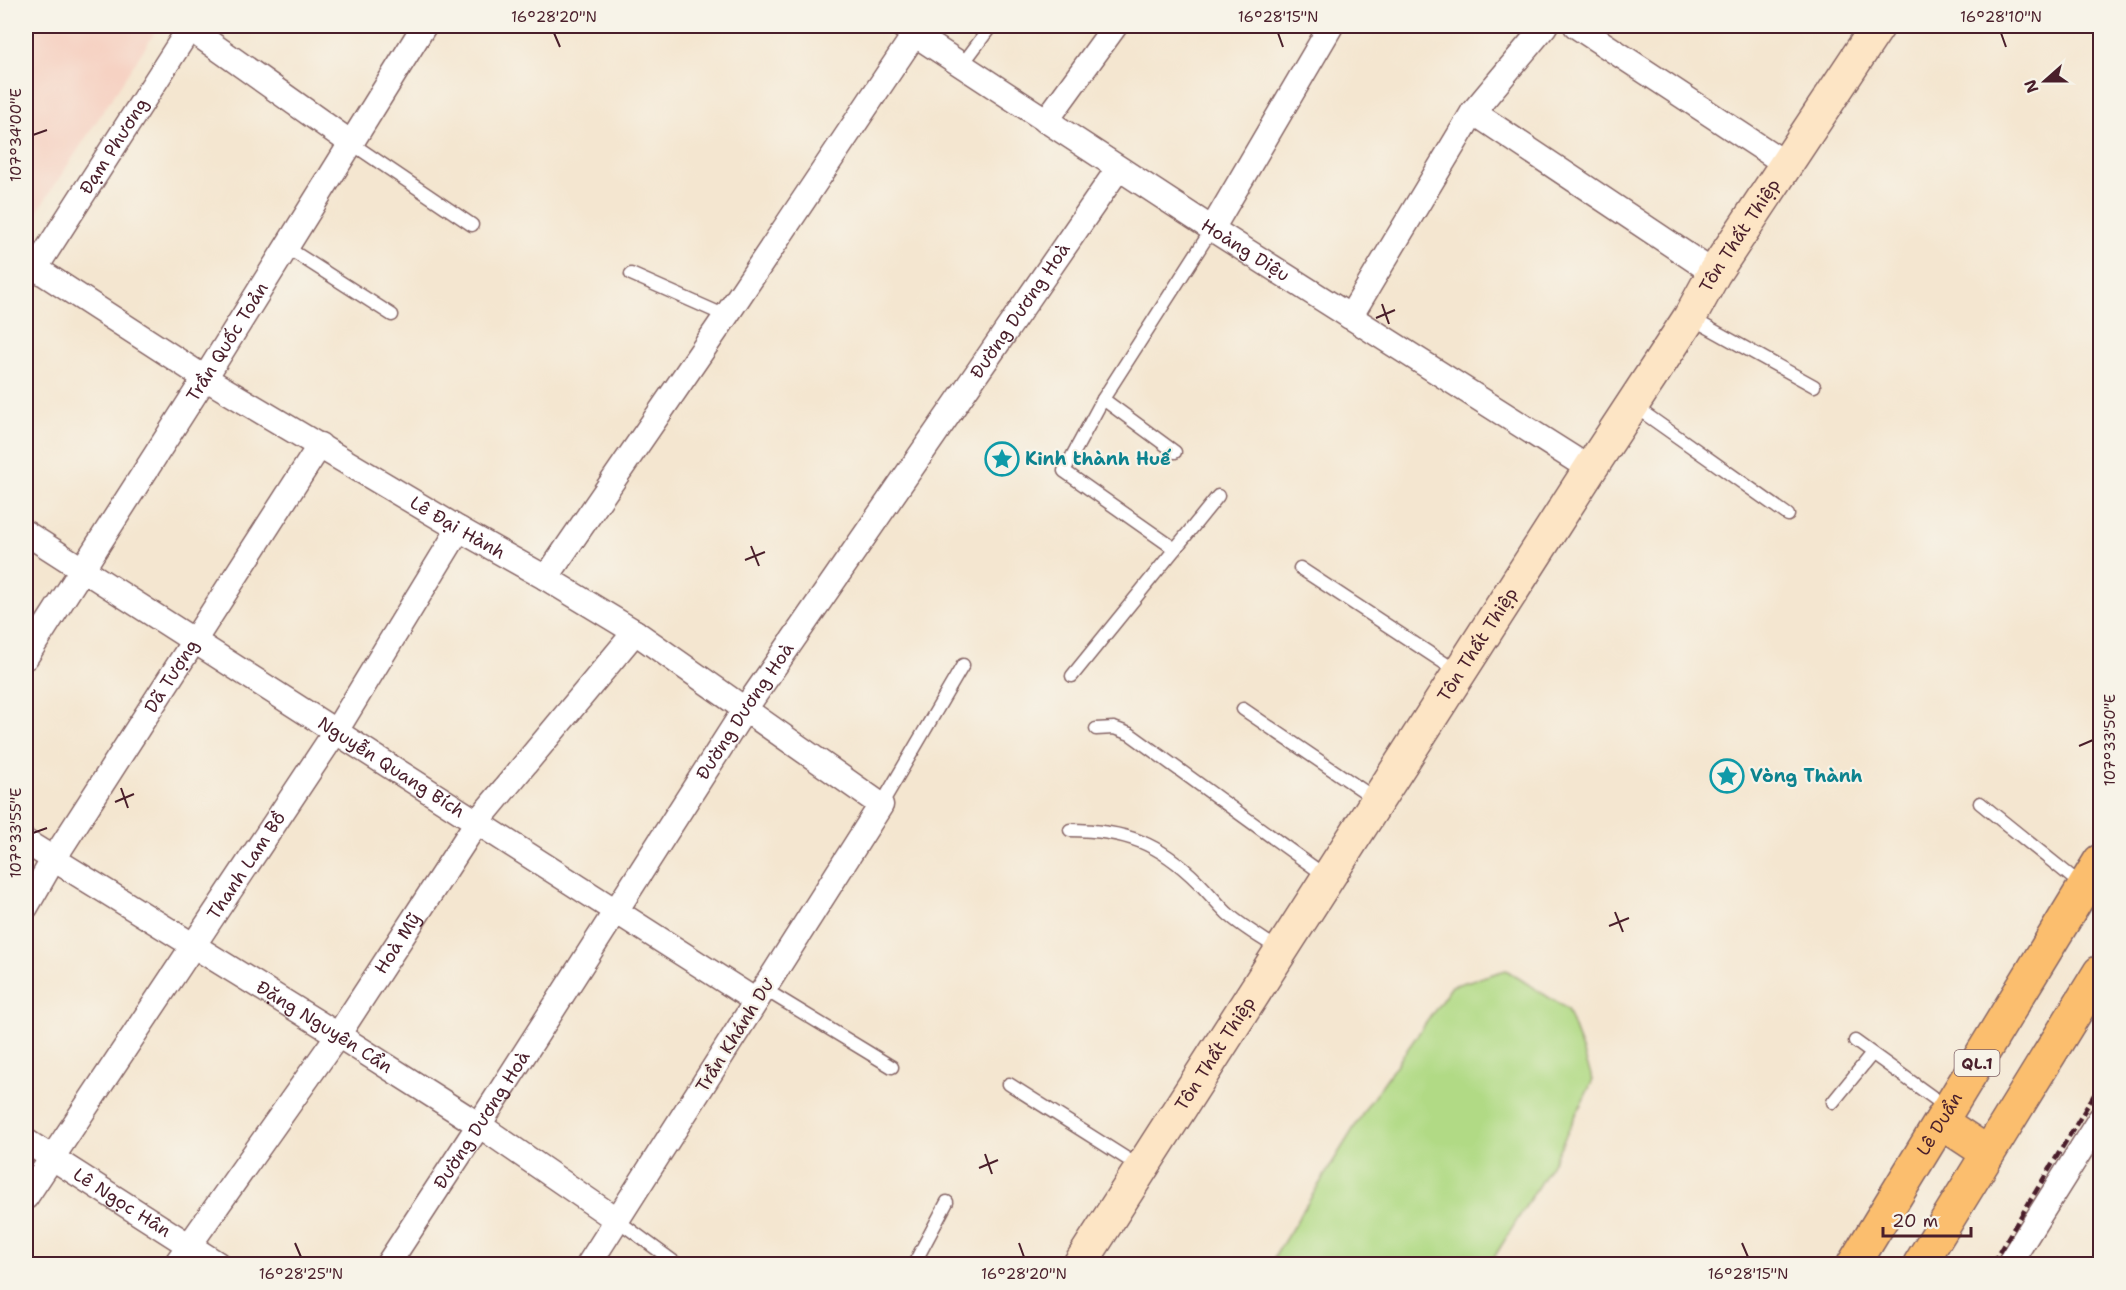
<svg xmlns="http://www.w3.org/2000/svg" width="2126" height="1290" font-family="'Shantell Sans',sans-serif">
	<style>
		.built { fill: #f6d2c3 }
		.green { fill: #b1da85; stroke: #7e7c58; stroke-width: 1.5 }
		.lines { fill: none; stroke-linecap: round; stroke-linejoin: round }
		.lane-casing { stroke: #866565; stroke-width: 15 }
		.street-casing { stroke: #866565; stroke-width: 27 }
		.secondary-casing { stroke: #866565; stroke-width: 36 }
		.primary-casing { stroke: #866565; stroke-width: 36 }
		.highway-casing { stroke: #866565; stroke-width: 36 }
		.lane { stroke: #fff; stroke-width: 12 }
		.street { stroke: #fff; stroke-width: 24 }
		.secondary { stroke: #fde5c5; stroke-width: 33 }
		.primary { stroke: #fbbe6e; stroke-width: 33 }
		.highway { stroke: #fbbe6e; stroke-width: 33 }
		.rail { stroke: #4a1f2b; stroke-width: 4.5; stroke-dasharray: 9 4.5; stroke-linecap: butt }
		.ticks { fill: none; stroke: #4a1f2b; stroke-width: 2 }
		.labels { text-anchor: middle; stroke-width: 4.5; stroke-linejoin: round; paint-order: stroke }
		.shield { fill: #f7f3e8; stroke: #7e5f64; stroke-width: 1.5 }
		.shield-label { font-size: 16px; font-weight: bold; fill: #4a1f2b }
		.street-label { font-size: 18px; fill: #4a1f2b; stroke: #f7f3e8 }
		.culture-label { font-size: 18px; font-weight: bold; fill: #0d838f; stroke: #f7f3e8; text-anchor: start }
		.neatline { fill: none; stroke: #4a1f2b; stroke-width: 2 }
		.ticks-label { font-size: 15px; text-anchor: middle; fill: #4a1f2b }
	</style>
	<rect width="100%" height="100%" fill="#f7f3e8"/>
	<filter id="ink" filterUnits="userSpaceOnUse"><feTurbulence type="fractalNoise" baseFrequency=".0167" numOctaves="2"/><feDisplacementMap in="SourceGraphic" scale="12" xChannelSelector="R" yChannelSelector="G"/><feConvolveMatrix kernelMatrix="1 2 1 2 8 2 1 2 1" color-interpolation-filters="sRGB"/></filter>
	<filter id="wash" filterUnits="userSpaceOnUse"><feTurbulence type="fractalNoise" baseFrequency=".008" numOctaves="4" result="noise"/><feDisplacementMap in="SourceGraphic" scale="24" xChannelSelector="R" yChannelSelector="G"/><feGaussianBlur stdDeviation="1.35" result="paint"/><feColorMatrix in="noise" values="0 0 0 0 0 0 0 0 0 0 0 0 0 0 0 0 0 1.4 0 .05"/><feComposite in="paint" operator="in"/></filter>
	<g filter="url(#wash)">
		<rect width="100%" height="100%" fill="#f4e6d0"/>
		<!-- built -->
		<path class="built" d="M26 26H159L28 226 26 224Z"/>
		<!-- green -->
		<path class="green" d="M1506 970 1567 1009 1593 1080 1553 1162 1490 1264H1270L1368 1105 1452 986Z"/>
	</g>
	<g filter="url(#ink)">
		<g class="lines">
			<defs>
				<g id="lane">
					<path d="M962 65 991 26"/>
					<path d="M351 143 472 225"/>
					<path d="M286 247 392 315"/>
					<path d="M631 274 726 316"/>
					<path d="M1691 318 1814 386"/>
					<path d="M1103 399 1175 452"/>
					<path d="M1634 406 1788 515"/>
					<path d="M1175 549 1064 471 1103 399 1212 229"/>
					<path d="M1300 568 1458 672"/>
					<path d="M1072 676 1218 496"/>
					<path d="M1243 709 1377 800"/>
					<path d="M1096 729 1114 728 1130 734 1327 877"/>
					<path d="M1980 803 2084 887"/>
					<path d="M881 805 963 665"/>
					<path d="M1070 830C1125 830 1159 843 1198 882 1208 892 1217 903 1227 913 1242 927 1262 938 1280 950"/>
					<path d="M764 989 892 1067"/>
					<path d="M1855 1041 1949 1109"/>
					<path d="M1009 1084 1140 1167"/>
					<path d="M1833 1102 1872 1054"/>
					<path d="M617 1220 677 1264"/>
					<path d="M914 1264 947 1202"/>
				</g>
				<g id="street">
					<path id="s1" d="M902 26 1212 229 1590 469"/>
					<path d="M1576 26 1786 164"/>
					<path d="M189 28 351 143"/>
					<path d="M1473 112 1714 273"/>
					<path d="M1046 121 1115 26"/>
					<path d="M1212 229 1331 26"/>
					<path id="s2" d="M26 262 205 378 459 529 546 578 635 632 881 805 589 1264"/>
					<path id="s3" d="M35 269 191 26"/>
					<path d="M1350 317 1473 112 1545 26"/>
					<path id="s4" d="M26 533 756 1001"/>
					<path d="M546 578 726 316 914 35"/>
					<path id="s5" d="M26 657 205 378 424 26"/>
					<path id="s6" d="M26 842 338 1035 479 1125 617 1220"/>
					<path id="s7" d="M26 907 53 860 320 445"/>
					<path id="s8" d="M26 1141 218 1264"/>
					<path id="s9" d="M26 1197 336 731 459 529"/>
					<path id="s10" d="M176 1264 338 1035 477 822 635 632"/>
					<path id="s11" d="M388 1264 479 1125 745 709 1118 169"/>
					<path d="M2009 1264 2100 1119"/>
				</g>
				<g id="secondary">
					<path id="s12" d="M1080 1264 1590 469 1690 317 1714 273 1878 26"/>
				</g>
				<g id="primary">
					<path id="s13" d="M1854 1264 2100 861"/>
					<path d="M1920 1264 2100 972"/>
				</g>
				<path id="highway" d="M1941 1122 1988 1153"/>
			</defs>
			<!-- lane casing -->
			<use href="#lane" class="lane-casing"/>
			<!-- street casing -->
			<use href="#street" class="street-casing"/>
			<!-- secondary casing -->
			<use href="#secondary" class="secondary-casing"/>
			<!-- primary casing -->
			<use href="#primary" class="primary-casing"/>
			<!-- highway casing -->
			<use href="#highway" class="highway-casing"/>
			<!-- lane -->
			<use href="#lane" class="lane"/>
			<!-- street -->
			<use href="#street" class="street"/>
			<!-- secondary -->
			<use href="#secondary" class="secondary"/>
			<!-- primary -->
			<use href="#primary" class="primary"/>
			<!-- highway -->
			<use href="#highway" class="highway"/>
			<!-- rail -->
			<path class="rail" d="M1992 1264 2100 1085"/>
		</g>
	</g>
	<!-- ticks -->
	<path class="ticks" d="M554 33 560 47M1278 33 1283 47M2001 33 2006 47M33 135 47 130M1382 304 1389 324M1376 318 1395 310M751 546 759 566M745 560 765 552M2079 746 2093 740M121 788 128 808M115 802 134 794M33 833 47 828M1615 912 1623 932M1609 926 1629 918M985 1154 992 1174M979 1168 998 1160M295 1243 301 1257M1019 1243 1024 1257M1742 1243 1748 1257"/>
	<!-- icons -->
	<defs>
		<symbol id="sight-ring" viewBox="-11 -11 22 22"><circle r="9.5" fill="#f7f3e8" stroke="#0f9aa8" stroke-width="1.5"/><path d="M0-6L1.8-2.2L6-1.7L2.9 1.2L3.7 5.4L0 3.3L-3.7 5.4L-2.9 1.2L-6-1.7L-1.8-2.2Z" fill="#0f9aa8"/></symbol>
	</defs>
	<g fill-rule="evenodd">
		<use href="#sight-ring" x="983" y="440" width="38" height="38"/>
		<use href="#sight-ring" x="1708" y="757" width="38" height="38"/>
	</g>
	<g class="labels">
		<!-- shield labels -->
		<rect class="shield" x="1954.5" y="1050" width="45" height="26" rx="4.5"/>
		<g class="shield-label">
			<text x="1977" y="1069">QL.1</text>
		</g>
		<!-- street labels -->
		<g class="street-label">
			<text dy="6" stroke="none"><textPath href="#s3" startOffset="146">Đạm Phương</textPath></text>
			<text dy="6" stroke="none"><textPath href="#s12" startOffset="1222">Tôn Thất Thiệp</textPath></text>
			<text dy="6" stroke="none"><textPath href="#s1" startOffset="410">Hoàng Diệu</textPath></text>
			<text dy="6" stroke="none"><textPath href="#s11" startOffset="1144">Đường Dương Hoà</textPath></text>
			<text dy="6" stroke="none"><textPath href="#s5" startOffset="374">Trần Quốc Toản</textPath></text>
			<text dy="6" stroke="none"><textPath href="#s2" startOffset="507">Lê Đại Hành</textPath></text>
			<text dy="6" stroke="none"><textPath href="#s12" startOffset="736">Tôn Thất Thiệp</textPath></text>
			<text dy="6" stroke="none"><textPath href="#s7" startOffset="273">Dã Tượng</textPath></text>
			<text dy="6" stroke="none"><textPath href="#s11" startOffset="658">Đường Dương Hoà</textPath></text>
			<text dy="6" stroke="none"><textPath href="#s4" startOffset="434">Nguyễn Quang Bích</textPath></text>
			<text dy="6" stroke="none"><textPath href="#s9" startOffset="398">Thanh Lam Bồ</textPath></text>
			<text dy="6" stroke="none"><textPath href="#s10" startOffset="390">Hoà Mỹ</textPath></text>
			<text dy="6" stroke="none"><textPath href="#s6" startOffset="351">Đặng Nguyên Cẩn</textPath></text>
			<text transform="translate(735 1035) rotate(-58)" y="6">Trần Khánh Dư</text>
			<text dy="6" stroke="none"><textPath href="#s12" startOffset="250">Tôn Thất Thiệp</textPath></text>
			<text dy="6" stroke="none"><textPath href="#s11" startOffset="172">Đường Dương Hoà</textPath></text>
			<text dy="6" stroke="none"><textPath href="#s13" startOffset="164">Lê Duẩn</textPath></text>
			<text dy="6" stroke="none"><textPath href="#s8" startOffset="114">Lê Ngọc Hân</textPath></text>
		</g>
		<!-- culture labels -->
		<g class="culture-label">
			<text x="1025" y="465">Kinh thành Huế</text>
			<text x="1750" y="782">Vòng Thành</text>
		</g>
	</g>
	<!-- margin -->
	<rect width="2126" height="1290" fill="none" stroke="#f7f3e8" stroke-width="66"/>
	<!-- north arrow -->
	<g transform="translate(2045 81) rotate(249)" stroke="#f7f3e8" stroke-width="4.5" paint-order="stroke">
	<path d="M0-4.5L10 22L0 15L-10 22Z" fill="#4a1f2b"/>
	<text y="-9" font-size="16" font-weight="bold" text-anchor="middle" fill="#4a1f2b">N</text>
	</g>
	<!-- scale -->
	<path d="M1883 1227v9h88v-9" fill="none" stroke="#4a1f2b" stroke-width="3"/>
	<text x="1892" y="1227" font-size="18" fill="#4a1f2b" stroke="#f7f3e8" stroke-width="4.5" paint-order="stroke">20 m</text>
	<rect x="33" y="33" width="2060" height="1224" class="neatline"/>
	<g class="ticks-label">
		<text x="554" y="22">16°28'20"N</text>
		<text x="1278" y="22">16°28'15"N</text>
		<text x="2001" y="22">16°28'10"N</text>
		<text transform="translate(16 135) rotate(-90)" y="5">107°34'00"E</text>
		<text transform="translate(2110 740) rotate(-90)" y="5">107°33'50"E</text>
		<text transform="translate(16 833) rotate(-90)" y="5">107°33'55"E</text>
		<text x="301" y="1279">16°28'25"N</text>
		<text x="1024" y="1279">16°28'20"N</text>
		<text x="1748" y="1279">16°28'15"N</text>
	</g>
</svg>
